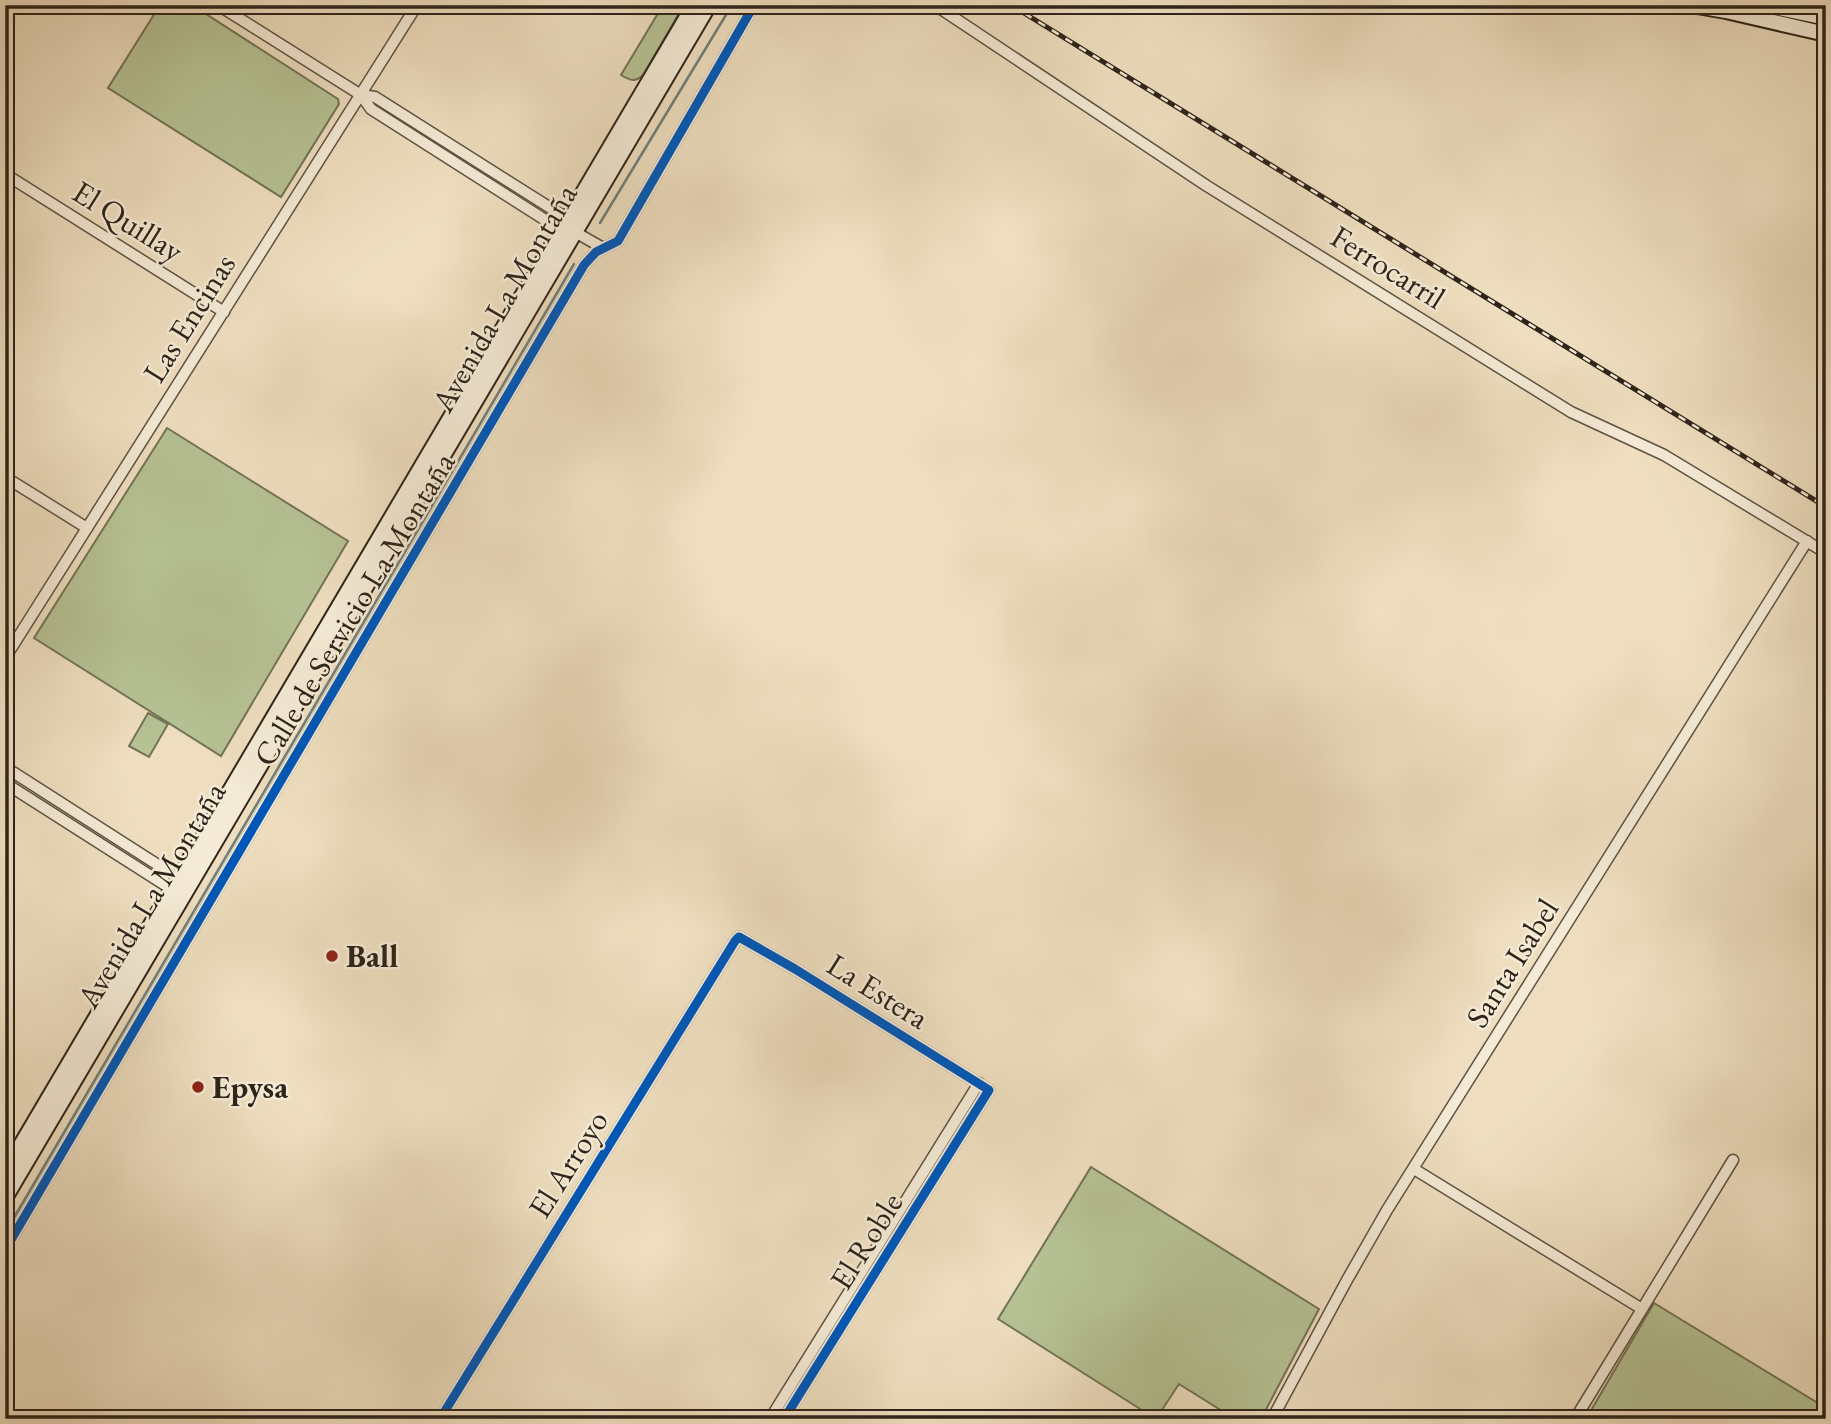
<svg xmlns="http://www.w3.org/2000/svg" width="1831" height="1424" font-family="'EB Garamond',serif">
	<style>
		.green { fill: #b6c294; stroke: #727357; stroke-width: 2 }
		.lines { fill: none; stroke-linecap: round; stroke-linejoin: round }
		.stream { stroke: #707f7a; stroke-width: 2.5 }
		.street-casing { stroke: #5e5243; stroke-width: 13 }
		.secondary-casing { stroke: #2e241a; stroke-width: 18 }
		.street { stroke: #f4ead5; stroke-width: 10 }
		.secondary { stroke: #f4ead5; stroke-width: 14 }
		.rail-casing { stroke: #2e241a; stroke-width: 5 }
		.rail { stroke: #f4ead5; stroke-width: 2.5; stroke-dasharray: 8; stroke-linecap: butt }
		.cycleway-casing { stroke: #f4ead5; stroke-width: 13 }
		.cycleway { stroke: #0057b8; stroke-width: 9 }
		.poi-dot { fill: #8f2418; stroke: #f4ead5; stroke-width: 2.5 }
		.labels { text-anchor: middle; stroke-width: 5; stroke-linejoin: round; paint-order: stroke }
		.street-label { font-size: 32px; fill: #2e241a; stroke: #f4ead5 }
		.poi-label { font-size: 32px; font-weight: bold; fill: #2e241a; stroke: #f4ead5; text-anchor: start }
	</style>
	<rect width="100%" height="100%" fill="#eedebf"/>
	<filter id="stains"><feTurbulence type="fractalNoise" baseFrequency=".00286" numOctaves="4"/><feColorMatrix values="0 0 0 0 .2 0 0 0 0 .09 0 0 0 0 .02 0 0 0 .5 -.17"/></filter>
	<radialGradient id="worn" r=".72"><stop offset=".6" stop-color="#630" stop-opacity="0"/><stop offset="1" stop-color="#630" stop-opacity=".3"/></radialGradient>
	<!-- green -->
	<g class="green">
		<path d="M160 5H192L338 99 339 104 281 197 108 88Z"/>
		<path d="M663 5H684L643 75C635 83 629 80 621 75Z"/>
		<path d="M167 428 348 541 221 756 34 638Z"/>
		<path d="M148 713 168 724 149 757 129 746Z"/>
		<path d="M1091 1167 1319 1309 1261 1419H1235L1179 1384 1156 1419 998 1319Z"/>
		<path d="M1654 1303 1826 1408V1419H1586Z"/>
	</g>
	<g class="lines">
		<!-- stream -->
		<g class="stream">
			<path d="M600 223 732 5"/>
			<path d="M5 1233 574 264"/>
		</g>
		<defs>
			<g id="street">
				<path d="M218 5 361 95 375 97 568 219 570 222"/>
				<path d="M935 5 1207 186 1571 412 1664 455 1826 553"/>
				<path d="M361 95 371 109 561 230 575 232 603 248"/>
				<path d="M5 174 224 312"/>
				<path d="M5 477 87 528"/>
				<path d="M5 658 417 5"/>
				<path d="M5 767 183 881"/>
				<path d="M5 783 176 892"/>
				<path d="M1414 1169 1642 1309"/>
				<path d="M5 1250 584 265 596 252 618 241 754 5"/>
				<path d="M440 1419 735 941 739 937 795 969 989 1090 784 1419"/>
				<path d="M770 1419 979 1083"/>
				<path d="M1272 1419 1347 1280 1387 1210 1807 541"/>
				<path d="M1575 1419 1733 1160"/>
			</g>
			<g id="secondary">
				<path d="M1691 5 1726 11 1826 34"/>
				<path d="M1764 5 1826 18"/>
				<path d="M5 1172 694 5"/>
				<path d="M5 1198 709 5"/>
			</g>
		</defs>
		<!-- street casing -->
		<use href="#street" class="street-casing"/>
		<!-- secondary casing -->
		<use href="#secondary" class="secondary-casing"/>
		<!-- street -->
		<use href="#street" class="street"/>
		<!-- secondary -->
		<use href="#secondary" class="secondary"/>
		<defs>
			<path id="rail" d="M1011 5 1826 507"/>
		</defs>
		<!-- rail casing -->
		<use href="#rail" class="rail-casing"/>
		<!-- rail -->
		<use href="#rail" class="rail"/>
		<defs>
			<g id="cycleway">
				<path d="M5 1250 584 265 596 252 618 241 754 5"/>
				<path d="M440 1419 735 941 739 937 795 969 989 1090 784 1419"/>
			</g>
		</defs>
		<!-- cycleway casing -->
		<use href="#cycleway" class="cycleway-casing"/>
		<!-- cycleway -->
		<use href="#cycleway" class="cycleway"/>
	</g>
	<!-- markers -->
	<g class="poi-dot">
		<circle cx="332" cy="956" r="7"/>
		<circle cx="198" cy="1087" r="7"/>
	</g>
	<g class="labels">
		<!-- street labels -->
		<g class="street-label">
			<text transform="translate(128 221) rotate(32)" y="11">El Quillay</text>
			<text transform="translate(1388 267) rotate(32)" y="11">Ferrocarril</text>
			<text transform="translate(504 298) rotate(-60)" y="11">Avenida La Montaña</text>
			<text transform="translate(189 318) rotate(-58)" y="11">Las Encinas</text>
			<text transform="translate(354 609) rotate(-59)" y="11">Calle de Servicio La Montaña</text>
			<text transform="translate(151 895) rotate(-59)" y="11">Avenida La Montaña</text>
			<text transform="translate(1512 963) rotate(-58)" y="11">Santa Isabel</text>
			<text transform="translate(878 991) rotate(32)" y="11">La Estera</text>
			<text transform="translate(568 1164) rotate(-58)" y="11">El Arroyo</text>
			<text transform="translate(866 1241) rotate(-58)" y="11">El Roble</text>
		</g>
		<!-- poi labels -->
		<g class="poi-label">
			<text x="346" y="967">Ball</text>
			<text x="212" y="1098">Epysa</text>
		</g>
	</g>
	<!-- margin -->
	<rect width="1831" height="1424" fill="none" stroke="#eedebf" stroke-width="28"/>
	<rect x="7" y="7" width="1817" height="1410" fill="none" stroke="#2e241a" stroke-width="3.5"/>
	<rect x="14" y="14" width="1803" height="1396" fill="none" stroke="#2e241a" stroke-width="2"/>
	<rect width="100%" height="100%" filter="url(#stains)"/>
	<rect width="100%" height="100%" fill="url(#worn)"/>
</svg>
